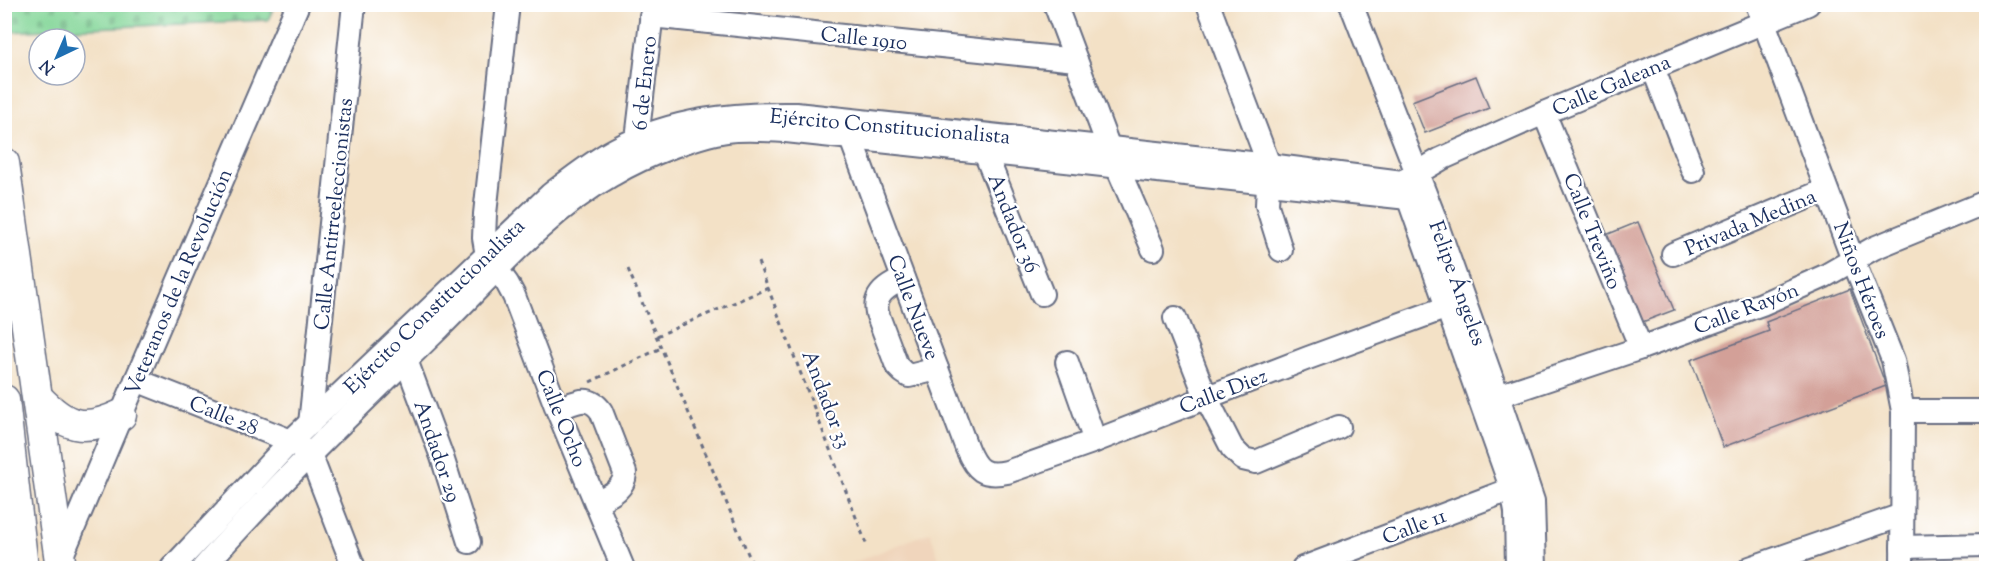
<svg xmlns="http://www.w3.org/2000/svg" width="1991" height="573" font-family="'Sorts Mill Goudy',serif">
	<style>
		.built { fill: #f0d5bc }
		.cemetery { fill: url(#cemetery-stones); stroke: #4f827b; stroke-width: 1.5 }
		.building { fill: #d3a098 }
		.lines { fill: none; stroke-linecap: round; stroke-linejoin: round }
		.minor-casing { stroke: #676d82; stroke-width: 26 }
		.major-casing { stroke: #676d82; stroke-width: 33 }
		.path { stroke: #676d82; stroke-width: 3; stroke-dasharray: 4.5 4.5; stroke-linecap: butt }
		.minor { stroke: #fff; stroke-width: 22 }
		.major { stroke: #fff; stroke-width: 30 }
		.labels { text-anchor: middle; stroke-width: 4.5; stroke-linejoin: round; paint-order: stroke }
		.street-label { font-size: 21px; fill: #1b2f5e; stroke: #fff }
	</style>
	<defs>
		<pattern id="cemetery-stones" width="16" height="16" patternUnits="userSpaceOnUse" patternTransform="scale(1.5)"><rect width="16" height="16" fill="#83d698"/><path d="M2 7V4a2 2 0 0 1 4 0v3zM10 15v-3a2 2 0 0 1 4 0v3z" fill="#71b885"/></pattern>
	</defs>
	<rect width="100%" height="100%" fill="#fff"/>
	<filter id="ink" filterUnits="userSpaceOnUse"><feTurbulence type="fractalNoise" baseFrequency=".0167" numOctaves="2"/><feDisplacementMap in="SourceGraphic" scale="12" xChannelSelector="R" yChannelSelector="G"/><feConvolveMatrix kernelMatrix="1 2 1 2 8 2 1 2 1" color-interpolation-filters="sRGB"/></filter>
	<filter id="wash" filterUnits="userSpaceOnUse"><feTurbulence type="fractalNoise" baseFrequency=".008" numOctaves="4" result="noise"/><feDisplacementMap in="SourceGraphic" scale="24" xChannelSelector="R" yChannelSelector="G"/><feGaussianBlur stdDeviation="1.35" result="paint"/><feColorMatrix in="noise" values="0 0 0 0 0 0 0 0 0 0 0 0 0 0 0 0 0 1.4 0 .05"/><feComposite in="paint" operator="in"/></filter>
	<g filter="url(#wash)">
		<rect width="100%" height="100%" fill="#f3e1c6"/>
		<!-- built -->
		<path class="built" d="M930 532 942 568H840Z"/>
		<!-- cemetery -->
		<path class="cemetery" d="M4 5 5 4 275 5 268 20 5 32Z"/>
		<g id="blocks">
			<!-- building -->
			<g class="building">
				<path d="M1476 76 1489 108 1425 133 1412 101Z"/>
				<path d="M1638 222 1674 310 1637 324 1601 237Z"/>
				<path d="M1850 289 1886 386 1723 447 1691 360 1769 331 1766 322Z"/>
			</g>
		</g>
	</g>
	<g filter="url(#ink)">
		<use href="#blocks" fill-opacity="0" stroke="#676d82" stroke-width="1.5"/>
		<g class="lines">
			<defs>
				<g id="minor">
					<path d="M508 4 485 214 484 238 487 256 507 283 514 296 557 409 623 568"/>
					<path d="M1055 4 1109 148 1153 249"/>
					<path d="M1208 4 1269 165 1267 205 1281 250"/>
					<path d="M1351 4 1433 214 1498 396 1533 501 1535 568"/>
					<path d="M1757 4 1853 260 1893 360 1903 411 1902 568"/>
					<path d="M651 16 1076 60"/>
					<path d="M1653 68 1693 171"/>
					<path d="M1544 113 1641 348"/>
					<path d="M851 139 967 449C976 470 983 477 1007 472L1095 441 1308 358 1464 301"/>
					<path d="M638 153 637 139 653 4"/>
					<path d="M985 153 1042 294"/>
					<path d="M1404 186 1512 490 1516 512 1517 568"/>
					<path d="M1673 254 1826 190"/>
					<path d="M903 279C888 286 873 294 877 313L897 366 903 372 909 376 937 369"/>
					<path d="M1175 318 1206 397 1232 448 1243 459 1256 462 1339 427"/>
					<path d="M406 360 442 457 469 542"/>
					<path d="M1067 362 1095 441"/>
					<path d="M136 380 291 441 310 454 354 568"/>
					<path d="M1498 396 1641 348 1762 304 1825 276 1874 248 1986 202"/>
					<path d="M557 409C575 403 588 393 601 411L625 473C624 490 610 495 596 502"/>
					<path d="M1903 411H1986"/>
					<path d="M310 424 354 4"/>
					<path d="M1902 547 1986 545"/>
					<path d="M60 560 136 380 298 4"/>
					<path d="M172 568 291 441 551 194C572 178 593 161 616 149 672 119 734 113 796 114L1269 165 1402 182 1441 159 1544 113 1808 4"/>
					<path d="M203 568C277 484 359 406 439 328 494 274 545 213 612 175 642 157 702 132 736 130 753 129 769 130 786 131L1408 198 1424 192"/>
					<path d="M1303 568 1525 484"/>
					<path d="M1750 568 1902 515"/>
				</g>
				<g id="major">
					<path d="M4 163 61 568"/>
					<path d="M38 398C66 427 83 433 121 415"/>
					<path d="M4 400 23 568"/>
				</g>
			</defs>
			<!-- minor casing -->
			<use href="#minor" class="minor-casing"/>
			<!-- major casing -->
			<use href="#major" class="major-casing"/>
			<!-- path -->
			<g class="path">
				<path d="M758 262 867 546"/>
				<path d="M628 269 754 568"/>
				<path d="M657 336 768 288"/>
				<path d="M590 382 661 348"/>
			</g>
			<!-- minor -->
			<use href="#minor" class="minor"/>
			<!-- major -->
			<use href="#major" class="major"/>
		</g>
	</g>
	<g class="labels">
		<!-- street labels -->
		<g class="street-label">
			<text transform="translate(864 38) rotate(6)" y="7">Calle 1910</text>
			<text transform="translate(644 83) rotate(-84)" y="7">6 de Enero</text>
			<text transform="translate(1611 85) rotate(-23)" y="7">Calle Galeana</text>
			<text transform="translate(890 126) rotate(5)" y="7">Ejército Constitucionalista</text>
			<text transform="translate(333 214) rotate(-84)" y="7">Calle Antirreeleccionistas</text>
			<text transform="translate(1750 222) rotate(-23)" y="7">Privada Medina</text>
			<text transform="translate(1014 223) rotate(68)" y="7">Andador 36</text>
			<text transform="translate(1593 231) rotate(68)" y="7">Calle Treviño</text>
			<text transform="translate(1862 280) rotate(69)" y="7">Niños Héroes</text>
			<text transform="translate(178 282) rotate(-67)" y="7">Veteranos de la Revolución</text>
			<text transform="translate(1458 283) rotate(70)" y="7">Felipe Ángeles</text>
			<text transform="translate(434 306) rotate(-44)" y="7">Ejército Constitucionalista</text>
			<text transform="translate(914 307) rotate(69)" y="7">Calle Nueve</text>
			<text transform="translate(1746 308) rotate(-21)" y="7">Calle Rayón</text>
			<text transform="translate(1223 391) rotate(-21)" y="7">Calle Diez</text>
			<text transform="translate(827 399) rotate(69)" y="7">Andador 33</text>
			<text transform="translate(224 415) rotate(22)" y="7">Calle 28</text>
			<text transform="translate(562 418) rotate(68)" y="7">Calle Ocho</text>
			<text transform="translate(438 451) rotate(71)" y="7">Andador 29</text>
			<text transform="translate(1414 526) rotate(-21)" y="7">Calle 11</text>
		</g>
	</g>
	<!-- margin -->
	<rect width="1991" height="573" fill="none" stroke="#fff" stroke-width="24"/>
	<!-- north arrow -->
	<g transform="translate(57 57) rotate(224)"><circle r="28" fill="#ffffff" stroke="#a4acbf" stroke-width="1.5"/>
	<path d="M0-4.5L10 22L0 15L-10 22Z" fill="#1f6fb2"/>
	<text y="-9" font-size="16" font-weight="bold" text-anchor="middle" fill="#1b2f5e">N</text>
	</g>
</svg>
